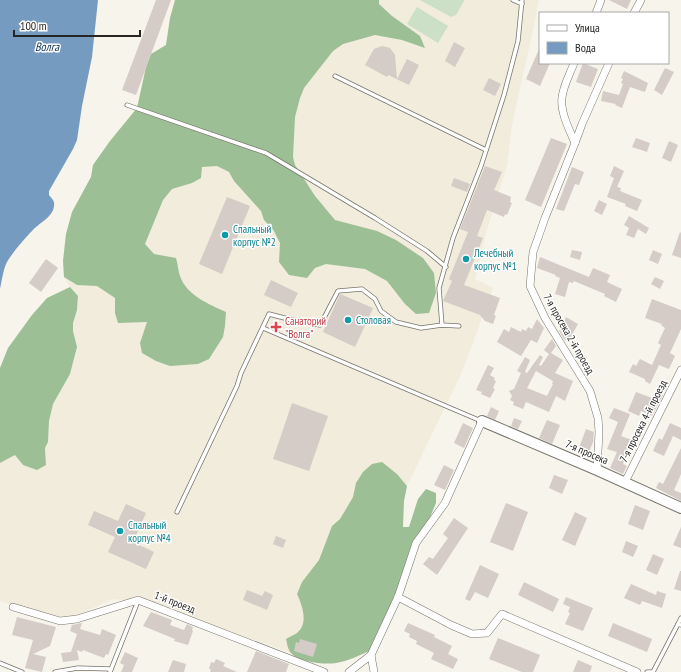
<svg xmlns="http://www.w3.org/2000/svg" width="681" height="672" font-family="'PT Sans Narrow',sans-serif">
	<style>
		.built { fill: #f1ecdb }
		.green { fill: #cbe0c6 }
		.forest { fill: #9dbf95 }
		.water { fill: #769bc0 }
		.building { fill: #d5cbc7; fill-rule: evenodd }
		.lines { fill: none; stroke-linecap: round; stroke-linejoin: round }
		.lane-casing { stroke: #76746c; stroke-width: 5 }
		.street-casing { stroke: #76746c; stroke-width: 8 }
		.secondary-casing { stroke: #76746c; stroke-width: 12 }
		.lane { stroke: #fff; stroke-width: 3.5 }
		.street { stroke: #fff; stroke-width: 7 }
		.secondary { stroke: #fff; stroke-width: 10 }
		.culture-dot { fill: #0f9aa8; stroke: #fff; stroke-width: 1.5 }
		.health-dot { fill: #e0444e; stroke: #fff; stroke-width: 1.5 }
		.labels { text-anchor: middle; stroke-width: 3; stroke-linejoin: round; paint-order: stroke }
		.culture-label { font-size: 11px; fill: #0d838f; stroke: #fff; text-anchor: start }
		.health-label { font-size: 11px; fill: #be3a42; stroke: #fff; text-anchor: start }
		.street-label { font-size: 11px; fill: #272623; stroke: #fff }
		.water-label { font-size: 12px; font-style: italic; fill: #09355a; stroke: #fff }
	</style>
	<rect width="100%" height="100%" fill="#f7f4eb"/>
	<!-- built -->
	<path class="built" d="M175 0H539L531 39 512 125 507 166 486 233 475 279 493 288 462 372 407 486 397 474 381 462 357 483 353 497 346 509 340 519 332 526 319 560 302 582 297 594 302 606 304 618 302 626 298 632 286 639 291 653 148 603 113 599 73 617 46 616 0 601V463L15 455 23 465 46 464 45 448 48 442 49 421 53 403 70 374 77 347 73 331V323L77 310 78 296 70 287 64 277 63 261 66 234 72 212 91 177 93 165 110 141 137 108 146 67 151 54 166 45 170 18Z"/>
	<!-- green -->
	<g class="green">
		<path d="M420 0H464V1L456 15 451 17Z"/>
		<path d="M417 7 448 26 438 43 407 24Z"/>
	</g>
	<!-- forest -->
	<g class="forest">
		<path d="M175 0H379V4L392 16 420 36 425 48 402 40 375 35 343 44 333 51 304 88 300 98 295 117 293 157 295 165 315 196 335 220 377 231 396 240 423 258 434 273 436 293 429 313 416 314 405 304 387 281 365 269 326 264 315 268 307 278 289 275 279 262 280 243 274 231 264 220 261 211 234 181 229 172 217 166 202 167 201 178 192 183 172 189 163 200 145 244 154 254 176 258C178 264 178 271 180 276 187 296 209 304 226 312L225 326 223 337 209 359 198 364 170 366 156 361 142 353 140 343 147 322 118 323 115 313V298L97 286 77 285 64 277 63 261 66 234 72 212 91 177 93 165 110 141 137 108 146 67 151 54 166 45 170 18Z"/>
		<path d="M70 287 78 296 77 310 73 323V331L77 347 70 374 53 404 49 421 48 442 45 448 46 465 37 470 23 465 15 455 0 463V368L8 348 32 315 47 298Z"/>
		<path d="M382 462 397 474 407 486 404 501 403 527H409L418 499 426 489 436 493V503L374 649C362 654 349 661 336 663 325 665 298 662 291 653 288 650 287 643 286 639 289 637 294 635 297 633 309 623 302 605 297 594L302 582 319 560 332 526 340 519 346 509 353 497 356 483 363 472 372 464Z"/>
	</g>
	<!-- water -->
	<path class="water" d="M0 0H98L92 57 82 106 77 140 73 149 49 191V195C52 199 55 201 54 206 53 217 39 223 32 231 24 239 13 252 7 262 3 270 2 280 0 289Z"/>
	<!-- building -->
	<g class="building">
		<path d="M156 0H171L136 95 122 90Z"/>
		<path d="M609 0H631L627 9Z"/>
		<path d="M454 42 465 48 455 67 445 61Z"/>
		<path d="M382 46 390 48 395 55 397 79 407 59 419 65 409 85 388 75 387 77 365 65 374 49Z"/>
		<path d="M540 47V63H550L540 86 526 79Z"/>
		<path d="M583 63 598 69 591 87 576 82Z"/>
		<path d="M665 68 674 72 662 95 654 90Z"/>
		<path d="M624 71 648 83 645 92 630 87 622 108 615 105 616 104 601 101 603 91 619 95 623 84 621 83 623 79 621 78Z"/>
		<path d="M489 78 501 84 495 96 483 90Z"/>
		<path d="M551 138 567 144 541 207 525 200Z"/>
		<path d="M636 138 650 143 647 152 632 147Z"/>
		<path d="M669 141 678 145 671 162 662 158Z"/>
		<path d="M485 166 502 172 494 190 511 197 510 202 512 203 507 215 505 214 504 217 487 210 477 236 483 238 464 285 500 298 494 315 496 316 493 324 485 321 480 315 443 301 452 281 449 279 468 232 460 229Z"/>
		<path d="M614 166 624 171 617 187 621 188 620 191 642 200 637 211 625 206 626 204 607 197 614 178 610 176Z"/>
		<path d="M572 167 584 172 579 185 575 184 564 211 556 209Z"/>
		<path d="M454 178 470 184 467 192 451 186Z"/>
		<path d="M227 197 250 206 222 274 199 264Z"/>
		<path d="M599 200 607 204 602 215 594 211Z"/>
		<path d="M629 216 649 228 646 234 638 229 634 238 626 235 629 228 624 225Z"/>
		<path d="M680 232 681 233V258L672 255Z"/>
		<path d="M572 250 582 252 580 260 570 257Z"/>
		<path d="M653 250 662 254 658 264 649 260Z"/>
		<path d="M540 257 589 277 593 268 610 275 607 282 622 289 616 302 604 296 605 294 574 281 573 283 569 282 565 297 555 294 560 278 555 276 556 275 537 268Z"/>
		<path d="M46 259 58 268 41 292 29 283Z"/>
		<path d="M655 277 664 281 660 289 651 284Z"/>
		<path d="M271 280 298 293 291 307 264 295Z"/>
		<path d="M340 294 373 308 355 347 323 332Z"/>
		<path d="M652 299 681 310V329L670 353 675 356 669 369 659 365 650 384 645 381V379L629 372 633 364 636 366 640 359 652 365 661 345 658 343 665 328 661 325 662 324 645 318Z"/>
		<path d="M566 317 578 324 568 342 564 339 559 331Z"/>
		<path d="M537 319 544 328 537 343 531 340 521 356 497 342 504 329 509 332 511 327 521 332 522 329 526 331 528 327 532 329Z"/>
		<path d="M552 339 556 346 551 353 563 360 555 373 573 381 565 401 556 396 549 412 526 402 523 409 513 405 514 402 510 400 512 396 509 391 514 389 521 373 517 371 525 357 530 360 525 372 527 373 540 355 543 357 539 365 541 366 549 354 544 350ZM536 371 553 381 552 384H553L547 396 527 388Z"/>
		<path d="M488 365 494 368 490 375 495 378 494 380 496 381 493 388 495 389 490 398 481 394 482 392 476 390Z"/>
		<path d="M636 392 652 398 655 392 663 395 652 416 641 411 639 416 628 411Z"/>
		<path d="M292 403 328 416 309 471 273 459Z"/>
		<path d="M491 407 499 411 495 420 487 416Z"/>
		<path d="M614 408 630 414 621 436 632 440 623 464 627 466 623 474 610 468 617 452 607 449 618 422 609 418Z"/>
		<path d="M514 418 522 421 518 429 511 426Z"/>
		<path d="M547 420 560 425 552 444 539 438Z"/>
		<path d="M463 423 473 428 464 448 454 443Z"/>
		<path d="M670 423 681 428V440L673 436 664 456 653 451 659 438 662 440Z"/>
		<path d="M586 429 594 432 593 442 589 452 579 448Z"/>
		<path d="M681 448V474L674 490 681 493V501L656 488 659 482 663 484Z"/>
		<path d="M444 465 454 470 445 490 434 485Z"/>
		<path d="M554 475 568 480 562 494 549 488Z"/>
		<path d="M506 503 528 512 513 551 490 542Z"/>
		<path d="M126 504 146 513 133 542 154 552 146 569 108 552 115 537 88 525 94 511 118 521Z"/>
		<path d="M635 505 650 511 643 530 628 524Z"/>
		<path d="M575 512 587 518 575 546 562 540Z"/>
		<path d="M454 518 468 528 437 575 423 564 429 557 433 559 448 538 443 534Z"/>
		<path d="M681 527V548L673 545Z"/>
		<path d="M276 536 286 540 283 548 273 544Z"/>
		<path d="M626 541 638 546 633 557 622 552Z"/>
		<path d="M653 554 664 559 657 575 646 570Z"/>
		<path d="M480 565 499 574 488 598 475 592 470 601 465 599Z"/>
		<path d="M680 571H681V591L674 589Z"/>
		<path d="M524 582 559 599 553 612 518 595Z"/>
		<path d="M631 584 656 595 657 591 666 594 662 608 642 601 640 605 624 598Z"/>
		<path d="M247 590 262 596 265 591 273 595 267 610 243 600Z"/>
		<path d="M566 597 593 608 583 631 565 624 570 613 568 612 570 607 563 604Z"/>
		<path d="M151 612 172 620 170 625 184 630 187 624 193 627 192 630 193 631 188 645 174 641 175 639 143 626Z"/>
		<path d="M17 617 56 627 50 646 33 654 46 657 42 672 25 668 33 640 12 635Z"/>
		<path d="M82 623 80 629 100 635 102 629 116 635 108 655 106 654 104 658 83 650 82 652 77 650 79 660 63 662 61 653 71 652 77 634 70 631 72 625Z"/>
		<path d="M408 623 435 635 434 637 452 646 448 654 458 659 453 669 431 659 434 653 416 644 417 641 409 637 410 634 404 631Z"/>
		<path d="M613 623 652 639 647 652 608 636Z"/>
		<path d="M498 638 540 655 533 672H522L489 659Z"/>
		<path d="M300 639 317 644 313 657 294 651 296 642 299 643Z"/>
		<path d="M256 651 289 664 286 672H247Z"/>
		<path d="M125 652 138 658 132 672H121L124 665 120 663Z"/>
		<path d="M216 659 225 663 223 666 237 672H210L211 669H209L211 662 214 663Z"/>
		<path d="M173 660 186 664 184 672H168Z"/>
		<path d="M578 660 592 666 590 672H573Z"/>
	</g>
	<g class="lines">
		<defs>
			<g id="lane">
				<path d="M513 0 522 4"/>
				<path d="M335 76 486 150"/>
				<path d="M127 105 266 153 375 218 427 251 446 267"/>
				<path d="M442 325 439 288 453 238 481 166 504 95 518 41 522 0"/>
				<path d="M263 328 481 421"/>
				<path d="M177 512 237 386 241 373 269 314 296 321 320 325 326 314 338 291 362 289 375 299 381 311 396 322 421 328 442 325 459 326"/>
				<path d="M681 618 678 624 681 625"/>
				<path d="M0 663 22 672"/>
				<path d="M55 672 78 668 111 669"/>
				<path d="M110 672 138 601"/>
				<path d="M647 672H653L678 624"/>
			</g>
			<g id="street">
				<path d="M596 13 601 0"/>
				<path d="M634 13 641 0"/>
				<path d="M574 63C570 74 563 86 562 98 560 112 570 131 575 143L545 218 533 252 530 286 545 318 590 391 598 418 599 432 597 470"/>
				<path d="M575 143 582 124 609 63"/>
				<path d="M625 482 681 370"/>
				<path d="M398 597 451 625 472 634 487 633 502 614 637 672"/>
				<path d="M13 607 60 621 77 619 138 600 324 672"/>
				<path d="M371 655 398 597 416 543 445 503 482 421"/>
				<path d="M349 672 371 655 374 672"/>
			</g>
			<path id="secondary" d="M482 421 597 470 681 508"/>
		</defs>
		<!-- lane casing -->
		<use href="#lane" class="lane-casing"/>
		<!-- street casing -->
		<use href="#street" class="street-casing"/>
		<!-- secondary casing -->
		<use href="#secondary" class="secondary-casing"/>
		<!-- lane -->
		<use href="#lane" class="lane"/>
		<!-- street -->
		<use href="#street" class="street"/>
		<!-- secondary -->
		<use href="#secondary" class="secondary"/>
	</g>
	<!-- markers -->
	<g class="culture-dot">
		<circle cx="225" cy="235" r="4"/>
		<circle cx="466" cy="259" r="4"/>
		<circle cx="348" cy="320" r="4"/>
		<circle cx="120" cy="531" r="4"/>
	</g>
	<path class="health-dot" d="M274 321h4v4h4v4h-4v4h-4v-4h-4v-4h4z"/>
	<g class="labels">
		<!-- culture labels -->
		<g class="culture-label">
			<text x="233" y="233">Спальный<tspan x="233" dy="13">корпус №2</tspan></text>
			<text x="474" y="257">Лечебный<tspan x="474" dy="13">корпус №1</tspan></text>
			<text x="356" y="324">Столовая</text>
			<text x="128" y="529">Спальный<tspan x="128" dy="13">корпус №4</tspan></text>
		</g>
		<!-- health labels -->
		<g class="health-label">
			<text x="285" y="325">Санаторий<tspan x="285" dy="13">"Волга"</tspan></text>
		</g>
		<!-- street labels -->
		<g class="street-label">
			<text transform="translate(569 334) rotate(60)" y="4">7-я просека 2-й проезд</text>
			<text transform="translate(643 421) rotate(-63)" y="4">7-я просека 4-й проезд</text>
			<text transform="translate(587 452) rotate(23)" y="4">7-я просека</text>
			<text transform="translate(175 602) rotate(21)" y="4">1-й проезд</text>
		</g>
		<!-- water labels -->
		<g class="water-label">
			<text x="47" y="51">Волга</text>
		</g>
	</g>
	<!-- legend -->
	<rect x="539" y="12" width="130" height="52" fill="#ffffff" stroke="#a9a8a7"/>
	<rect x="547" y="25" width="20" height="6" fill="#ffffff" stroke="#a9a8a7"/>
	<text x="575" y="32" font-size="12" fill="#272623">Улица</text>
	<rect x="547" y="42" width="20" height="12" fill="#769bc0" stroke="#a9a8a7"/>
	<text x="575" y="52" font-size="12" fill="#272623">Вода</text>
	<!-- scale -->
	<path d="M14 30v6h126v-6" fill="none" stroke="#272623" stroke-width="2"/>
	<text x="20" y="30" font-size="12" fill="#272623" stroke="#ffffff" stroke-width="3" paint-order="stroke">100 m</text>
</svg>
